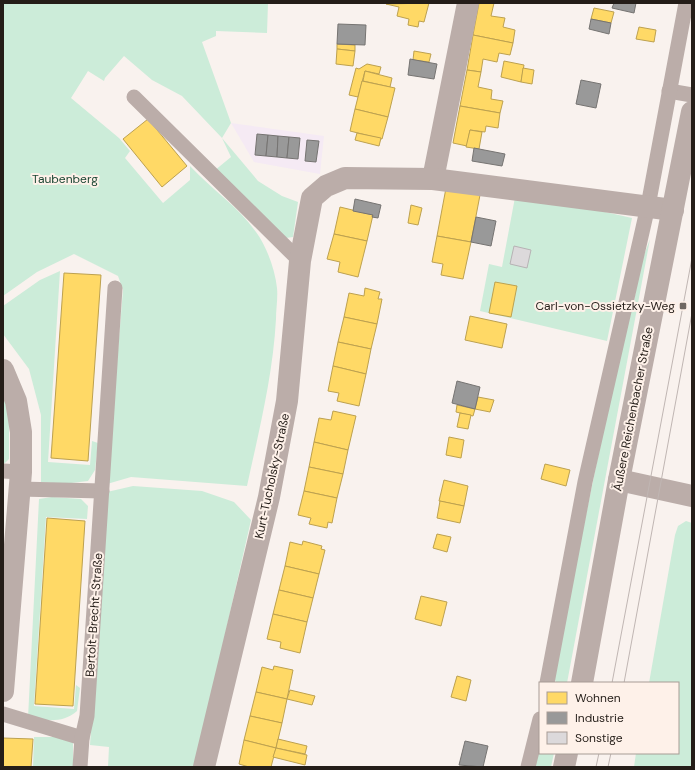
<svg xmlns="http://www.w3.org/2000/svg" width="695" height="770" font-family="'DM Sans',sans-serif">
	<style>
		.industrial { fill: #f5eaf4 }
		.green { fill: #ccecd9 }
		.homes { fill: #ffd966; stroke: #bda14f }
		.industry { fill: #999; stroke: #767472 }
		.building { fill: #dcd9db; stroke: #b6b2b4 }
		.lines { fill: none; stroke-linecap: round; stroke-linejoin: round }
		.service { stroke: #bbada9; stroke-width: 15 }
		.minor { stroke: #bbada9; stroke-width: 22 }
		.tertiary { stroke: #bbada9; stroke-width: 22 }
		.tram { stroke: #c0b6b3; stroke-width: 1 }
		.poi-dot { fill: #6f6863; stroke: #fef1e9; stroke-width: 1.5 }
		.labels { text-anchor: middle; stroke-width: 4; stroke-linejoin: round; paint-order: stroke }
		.park-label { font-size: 12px; fill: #1a4532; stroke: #fef1e9 }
		.poi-label { font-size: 12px; fill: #241d18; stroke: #fef1e9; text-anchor: end }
		.street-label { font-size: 12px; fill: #241d18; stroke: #fef1e9 }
	</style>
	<rect width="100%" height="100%" fill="#f9f2ee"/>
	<!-- industrial -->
	<path class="industrial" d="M231 123 324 136 320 174 254 162Z"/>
	<!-- green -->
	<g class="green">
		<path d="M3 3H268L267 33 216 31V36L202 42 231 123 222 138 258 181 282 196 298 202 293 237 286 238 214 171 231 157 222 138 182 96 152 80 124 56 105 78 104 81 88 71 71 98 119 138 130 151 125 158 163 203 190 180V166C211 189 238 206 256 232 267 247 275 270 277 288 278 298 276 309 276 319 273 375 259 431 247 486L131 477 107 484 123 290 118 276 74 254 37 272 3 296Z"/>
		<path d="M516 192 632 218 607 341 480 311 489 264 502 267Z"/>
		<path d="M650 239 567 683H556L553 673 618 361 634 301 641 263Z"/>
		<path d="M60 271 48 462 90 465 92 441 98 443 95 470 88 481 63 484 41 482V415L29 369 3 334V306L40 280Z"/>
		<path d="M3 386 9 403V459L4 464Z"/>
		<path d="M133 486 202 491 234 502 251 520 195 767H108L109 747 90 745 107 492Z"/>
		<path d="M52 497 81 499 88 506 87 519 46 517 34 706 74 709 76 685 80 688 77 711C62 724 47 720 28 718L39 499Z"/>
		<path d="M686 521 692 523V767H634L636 753H678V683H649L675 535 678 526Z"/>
		<path d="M34 737H65L73 743V767H33Z"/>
		<path d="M540 742V753H554L551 767H533Z"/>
	</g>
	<!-- homes -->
	<g class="homes">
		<path d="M429 3 424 22 419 21 418 27 408 25 409 19 397 16 399 7 386 4Z"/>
		<path d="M479 3H494L491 16 505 18 503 27 515 30 513 43 473 35Z"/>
		<path d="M594 8 614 12 611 23 591 19Z"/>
		<path d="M639 27 656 30 654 42 636 39Z"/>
		<path d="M473 35 513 43 510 55 499 53 497 62 483 59 481 72 467 70Z"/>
		<path d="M337 44 355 45V51L337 49Z"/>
		<path d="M337 49 355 51 353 66 336 64Z"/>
		<path d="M414 51 431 54 429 62 413 60Z"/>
		<path d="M504 61 524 65 521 82 501 77Z"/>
		<path d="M367 64 381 67 379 74 365 71 358 97 349 95 356 68 359 69Z"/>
		<path d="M523 68 534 70 532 84 521 82Z"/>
		<path d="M467 70 481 72 478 87 492 90 491 99 503 101 500 113 460 106Z"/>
		<path d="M365 71 392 78 390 87 363 81Z"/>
		<path d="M362 81 395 88 388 117 355 109Z"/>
		<path d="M460 106 500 113 498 128 486 126 485 132 470 130 467 146 453 143Z"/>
		<path d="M355 109 388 117 382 139 350 131Z"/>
		<path d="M148 119 187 166 162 187 123 139Z"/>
		<path d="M470 130 482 132 479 149 466 147Z"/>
		<path d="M357 133 381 138 379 146 355 140Z"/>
		<path d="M446 188 480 195 471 242 437 236Z"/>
		<path d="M411 205 422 208 418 225 408 223Z"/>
		<path d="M340 207 373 215 367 241 334 234Z"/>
		<path d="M334 234 367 241 358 277 338 272 340 262 327 259Z"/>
		<path d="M437 236 471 242 463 279 441 275 443 264 432 262Z"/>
		<path d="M64 273 101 275 88 461 51 458Z"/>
		<path d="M495 282 517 286 511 317 489 313Z"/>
		<path d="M365 288 380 292 378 299H382L377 324 344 317 349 293 364 296Z"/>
		<path d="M470 316 507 324 502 348 465 340Z"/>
		<path d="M344 317 377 324 371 349 338 342Z"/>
		<path d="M338 342 371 349 366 374 333 366Z"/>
		<path d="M333 366 366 374 359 406 337 401 339 393 328 391Z"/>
		<path d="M478 397 494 400 490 412 475 409Z"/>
		<path d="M457 405 475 409 473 416 456 412Z"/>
		<path d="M333 411 356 416 348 450 314 442 319 418 331 420Z"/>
		<path d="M460 413 471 415 468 429 457 427Z"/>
		<path d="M449 437 464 440 461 458 446 455Z"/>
		<path d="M314 442 348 450 343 474 309 467Z"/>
		<path d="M545 464 570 470 566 486 541 479Z"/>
		<path d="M309 467 343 474 337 498 304 491Z"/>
		<path d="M444 480 468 486 464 506 439 501Z"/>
		<path d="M304 491 337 498 332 523 328 522 327 528 309 524 311 518 298 515Z"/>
		<path d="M440 501 464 506 460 523 437 518Z"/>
		<path d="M47 518 85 521 73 706 35 704Z"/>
		<path d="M437 534 451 537 447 552 433 548Z"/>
		<path d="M303 541 322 546 321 549 325 550 319 574 285 566 290 542 302 545Z"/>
		<path d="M285 566 319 574 313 598 279 590Z"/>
		<path d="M279 590 313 598 307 622 273 614Z"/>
		<path d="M421 596 447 602 441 626 415 619Z"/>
		<path d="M273 614 307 622 300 653 280 648 281 642 267 639Z"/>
		<path d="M274 666 293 670 287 699 256 692 262 667 273 670Z"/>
		<path d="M457 676 471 680 466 701 451 697Z"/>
		<path d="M290 690 315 696 312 705 287 699Z"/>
		<path d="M256 692 287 699 282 723 250 716Z"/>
		<path d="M250 716 282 723 276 748 244 740Z"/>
		<path d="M3 738 33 739 31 767H3Z"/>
		<path d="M278 739 307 746 305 754 276 748Z"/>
		<path d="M244 740 276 748 271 767H249L239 764Z"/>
		<path d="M276 748 307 755 305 765 273 757Z"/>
	</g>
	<!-- industry -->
	<g class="industry">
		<path d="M614 3H636L634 13 612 8Z"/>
		<path d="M591 19 611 23 609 34 589 29Z"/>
		<path d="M338 24 366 25 365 45 337 44Z"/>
		<path d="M410 59 437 64 434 79 408 75Z"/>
		<path d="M581 80 601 84 596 108 576 104Z"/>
		<path d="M257 134 268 135 266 156 255 155Z"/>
		<path d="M268 135 278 136 277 157 266 156Z"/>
		<path d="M278 136 289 137 287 158 277 157Z"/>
		<path d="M289 137 300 138 298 159 287 158Z"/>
		<path d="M307 140 319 141 316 162 305 161Z"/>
		<path d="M474 148 505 154 502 166 472 161Z"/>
		<path d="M355 199 381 205 378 218 372 217 373 215 353 211Z"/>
		<path d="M476 217 496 221 491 246 471 242Z"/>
		<path d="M457 381 480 387 475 409 452 403Z"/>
		<path d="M465 741 488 746 483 767 459 765Z"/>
	</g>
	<!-- building -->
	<path class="building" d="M514 246 531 250 527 268 510 264Z"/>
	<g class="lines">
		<!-- service -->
		<g class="service">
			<path d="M669 91 692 95"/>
			<path d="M134 97 300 261"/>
			<path d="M3 471 21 472"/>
			<path d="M19 489 102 491"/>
			<path d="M547 683 585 482 648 206 686 3"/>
			<path d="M3 714 82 738"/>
			<path d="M80 767 82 738 87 716 115 288"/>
			<path d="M528 767 540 719"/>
		</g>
		<!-- minor -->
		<g class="minor">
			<path d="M433 179 468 3"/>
			<path d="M3 370 16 401 21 432V472L3 691"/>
			<path d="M619 480 692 496"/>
			<path d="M204 767 269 497 287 401 300 261 312 198 326 186 345 178 433 179 673 210"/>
		</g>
		<!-- tertiary -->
		<g class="tertiary">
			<path d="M582 683 619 480 692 112"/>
			<path d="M564 767 567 753"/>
		</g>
		<!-- tram -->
		<g class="tram">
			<path d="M612 683 692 258"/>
			<path d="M624 683 692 313"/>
			<path d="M596 767 599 753"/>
			<path d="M608 767 611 753"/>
		</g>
	</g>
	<!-- markers -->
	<rect class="poi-dot" x="679" y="302" width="8" height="8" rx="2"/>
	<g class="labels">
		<!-- park labels -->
		<g class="park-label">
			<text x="65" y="183">Taubenberg</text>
		</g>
		<!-- poi labels -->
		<g class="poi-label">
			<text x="675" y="310">Carl-von-Ossietzky-Weg</text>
		</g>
		<!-- street labels -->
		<g class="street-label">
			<text transform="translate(633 409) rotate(-79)" y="4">Äußere Reichenbacher Straße</text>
			<text transform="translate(272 476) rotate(-78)" y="4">Kurt-Tucholsky-Straße</text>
			<text transform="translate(94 615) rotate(-86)" y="4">Bertolt-Brecht-Straße</text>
		</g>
	</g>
	<!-- border -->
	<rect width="695" height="770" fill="none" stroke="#241d18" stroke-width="8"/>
	<!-- legend -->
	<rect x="539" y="682" width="140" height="72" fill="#fef1e9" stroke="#a79c95"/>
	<rect x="547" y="692" width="20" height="12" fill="#ffd966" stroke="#a79c95"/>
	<text x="575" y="702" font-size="12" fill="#241d18">Wohnen</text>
	<rect x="547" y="712" width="20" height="12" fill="#999999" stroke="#a79c95"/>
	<text x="575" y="722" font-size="12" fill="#241d18">Industrie</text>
	<rect x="547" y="732" width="20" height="12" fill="#dcd9db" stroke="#a79c95"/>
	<text x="575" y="742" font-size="12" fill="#241d18">Sonstige</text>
</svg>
